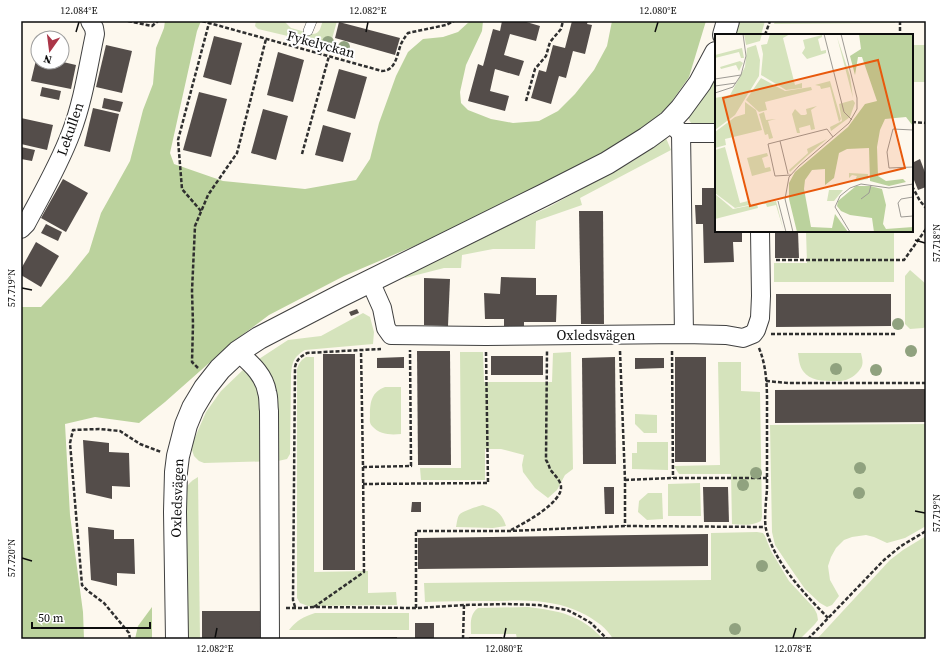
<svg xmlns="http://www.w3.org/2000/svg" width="947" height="660" font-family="'Source Serif 4',serif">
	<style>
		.green { fill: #d5e3bc }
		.forest { fill: #bbd29d }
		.building { fill: #544d4a }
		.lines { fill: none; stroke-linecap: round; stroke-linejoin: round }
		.service-casing { stroke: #404040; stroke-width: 10 }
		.minor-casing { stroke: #404040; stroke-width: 20 }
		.tertiary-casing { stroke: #404040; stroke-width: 24 }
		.path { stroke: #2f2f2f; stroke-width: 2.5; stroke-dasharray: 4 2; stroke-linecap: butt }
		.service { stroke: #fff; stroke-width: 9 }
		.minor { stroke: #fff; stroke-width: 18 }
		.tertiary { stroke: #fff; stroke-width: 22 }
		.tree { fill: #90a27f }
		.ticks { fill: none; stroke: #0d0d0d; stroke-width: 1.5 }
		.labels { text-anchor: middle; stroke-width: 4; stroke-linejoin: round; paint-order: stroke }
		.street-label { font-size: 14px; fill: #0d0d0d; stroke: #fff }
		.inset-road { fill: none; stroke: #9d9a94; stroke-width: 1 }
		.view { fill: #e8590c; fill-opacity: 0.15; stroke: #e8590c; stroke-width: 2 }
		.inset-edge { fill: none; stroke: #0d0d0d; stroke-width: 2 }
		.neatline { fill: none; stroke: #0d0d0d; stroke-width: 1.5 }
		.ticks-label { font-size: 10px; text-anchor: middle; fill: #0d0d0d }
	</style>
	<rect width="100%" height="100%" fill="#fdf8ee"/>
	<!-- green -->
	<g class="green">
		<path d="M253 21H284L291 28 313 34C321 33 320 27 323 21H337L330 46 258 29 255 26 256 21Z"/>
		<path d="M740 21H765L761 35H735Z"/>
		<path d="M775 21H895V23L774 24Z"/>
		<rect x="912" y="45" width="14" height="37"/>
		<path d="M716 74V126C706 126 690 130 688 116Z"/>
		<path d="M666 138 671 150 580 198 582 205 536 221 535 249H493L462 255 461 268H444L405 278V273L415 267 547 208 633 161Z"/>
		<path d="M806 231H894V282H774V263H807Z"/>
		<path d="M910 270 926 284V327L923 328 910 329 905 324V276Z"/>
		<path d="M363 313 370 317 374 332 373 344 305 350C293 357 292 363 291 376L290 454 287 459 278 461 204 463 199 461 194 456 192 450 193 442 206 412 221 391 245 368 288 340 321 336Z"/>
		<path d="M460 352H483L484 382H552L553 353 571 352 573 469 565 475 557 490 548 498 535 488 523 472 522 465 524 455 501 449H485V480H421L420 468H461Z"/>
		<path d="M798 353H861C862 358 864 363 861 368 858 373 852 378 846 380 843 381 838 381 834 381 823 381 810 381 803 371 799 365 799 359 798 353Z"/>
		<path d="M306 357H314V572L368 571V593L396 592 397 605 308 606 300 603 297 598V369C299 363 301 360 306 357Z"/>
		<path d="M718 362H741V391L760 392 762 517 761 521C752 526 742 525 732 524L731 474H679L674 466 720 465Z"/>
		<path d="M385 387H401V434C391 435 380 435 372 426 369 423 370 419 370 415 370 401 372 392 385 387Z"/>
		<path d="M635 414 657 415V433H644L635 424Z"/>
		<path d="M926 424V526L905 538 887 543 874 537 866 535 852 537 844 540 836 548 831 557 828 566 830 580 839 596 832 605 827 607 820 603 805 589 789 566 775 545 772 532 770 425Z"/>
		<path d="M637 442H668V470L632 469V453H637Z"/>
		<path d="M198 477 200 639H185V493C187 484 190 482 198 477Z"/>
		<path d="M700 483 701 516H668V484Z"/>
		<path d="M648 493H662L663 519 647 520 638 512 639 501Z"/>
		<path d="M483 505C495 509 502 513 506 526L493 528 456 527C457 523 457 517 460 514 464 511 478 506 483 505Z"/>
		<path d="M757 532 763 533 765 536 771 551 789 581 814 608 817 614 818 620 815 624 800 639H613C610 634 606 629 601 625 567 599 533 600 493 601 470 601 448 601 425 602L424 583 711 580V533Z"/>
		<path d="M926 536V639H817L890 560 903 550Z"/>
		<path d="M528 607C559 611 580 614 603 639H517L516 634H471C471 624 469 615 478 608Z"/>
		<path d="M315 613H409V630H289C297 620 303 617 315 613Z"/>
	</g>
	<!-- forest -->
	<g class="forest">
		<path d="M165 21H201L197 31 172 144 170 153 174 164 223 181 305 189 356 180 370 159 379 123 396 76 408 52 423 39 443 37 458 32 470 21H483L482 31 466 65 460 92 461 103 468 110 491 119 513 123 539 121 558 111 575 94 594 70 607 46 612 21H706L689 77 670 104 642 132 487 215 344 276 269 315 234 341 165 402 139 423 95 417 65 424 70 515 83 612 84 639H21V307H41L68 278 89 252 101 213 130 161 143 110 153 84 156 48 164 28Z"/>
		<path d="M152 607V639H135L138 626Z"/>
	</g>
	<!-- building -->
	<g class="building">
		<path d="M502 21H523L540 26 536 41 510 34 504 55 524 61 519 76 495 69 490 91 509 96 505 111 468 101 478 64 483 66 493 29 500 31Z"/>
		<path d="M572 21H588L587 24 592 25 585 54 573 51 566 78 559 76 551 104 531 98 539 70 546 72 553 45 565 48Z"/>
		<path d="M339 22 400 38 395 55 335 38Z"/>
		<path d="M214 36 242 43 231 85 203 77Z"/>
		<path d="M106 45 132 51 122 93 96 87Z"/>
		<path d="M278 52 304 60 293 102 267 95Z"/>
		<path d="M37 56 38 57V62H63L76 65 71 89 31 81Z"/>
		<path d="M339 69 367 77 355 119 327 111Z"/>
		<path d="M42 87 61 91 59 100 40 96Z"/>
		<path d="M199 92 227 99 211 157 183 150Z"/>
		<path d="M104 98 123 102 120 112 102 108Z"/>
		<path d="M93 108 119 114 110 152 84 146Z"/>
		<path d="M263 109 288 116 276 160 251 153Z"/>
		<path d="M21 118 53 125 47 150 21 144Z"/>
		<path d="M323 125 351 133 343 162 315 155Z"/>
		<path d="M21 147 35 150 32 161 21 159Z"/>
		<path d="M920 159 926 175V187L918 190 912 175V163Z"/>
		<path d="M63 179 88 193 66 232 41 218Z"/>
		<path d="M702 188H716V231H742V242H733L734 262 704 263 703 224H696L695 205H702Z"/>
		<path d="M579 211H603L604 324H581Z"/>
		<path d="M46 224 62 232 58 241 41 233Z"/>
		<path d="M775 231H798L799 258H775Z"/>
		<path d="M36 242 59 256 41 287 21 275V269Z"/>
		<path d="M501 277 536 278V295H557L556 322H524V328H504V319H485L484 293 500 294Z"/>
		<path d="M424 278 450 279 448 326 424 325Z"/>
		<path d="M776 294H891V326L776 327Z"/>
		<path d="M357 309 359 313 351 316 349 312Z"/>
		<path d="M417 351H450L451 465H418Z"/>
		<rect x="323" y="354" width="32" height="216"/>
		<rect x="491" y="356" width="52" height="19"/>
		<path d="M404 357V368H377V358Z"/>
		<path d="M615 357 616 464H583L582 358Z"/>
		<rect x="675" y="357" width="31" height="105"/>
		<path d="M635 358H664V368L635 369Z"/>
		<path d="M926 389V422L775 423V390Z"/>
		<path d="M83 440 109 443V452L129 453 130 487 112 486V499L86 493Z"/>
		<path d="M604 487H614V514H605Z"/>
		<path d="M703 487H728L729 522H704Z"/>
		<path d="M412 502H421V512H411Z"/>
		<path d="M88 527 114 530V539H134L135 574 117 573V586L91 580Z"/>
		<path d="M708 534V566L418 569V538Z"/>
		<rect x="202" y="611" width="59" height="27"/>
		<rect x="415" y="623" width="19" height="16"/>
		<path d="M397 637V639H317V638Z"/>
		<rect x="469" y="637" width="33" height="2"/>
	</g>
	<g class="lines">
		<defs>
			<path id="service" d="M308 31 312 21"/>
			<g id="minor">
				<path d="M672 125 681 133H716"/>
				<path d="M681 133 684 334"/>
				<path d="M21 229 26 224C42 194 59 165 71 133 83 102 88 67 95 34L94 28 90 21"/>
				<path d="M370 281 382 308 386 328 391 335 486 336 684 334 726 335 743 338 753 334 756 330 760 318 761 296 760 231"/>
				<path d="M238 352C250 363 264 374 267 392 269 398 268 404 269 411L270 639"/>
			</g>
			<g id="tertiary">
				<path d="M724 35 728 21"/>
				<path d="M177 639 175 512 176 472 178 456 186 425 193 408 205 388 220 369 238 352 259 338 340 296 544 195 607 163 647 138 669 122 681 109 700 83 716 53"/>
			</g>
		</defs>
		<!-- service casing -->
		<use href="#service" class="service-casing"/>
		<!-- minor casing -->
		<use href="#minor" class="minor-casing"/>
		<!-- tertiary casing -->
		<use href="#tertiary" class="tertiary-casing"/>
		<!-- path -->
		<g class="path">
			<path d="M128 21 152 26 158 21"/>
			<path d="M202 21 382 71C396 71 397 54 401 44 403 40 405 37 408 33L446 25 454 21"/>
			<path d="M900 21V35"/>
			<path d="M765 35 770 21"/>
			<path d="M526 101 535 69 546 56 550 42 561 29 563 21"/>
			<path d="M912 122 926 123"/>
			<path d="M302 154 329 56"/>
			<path d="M912 186 920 201 926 208"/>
			<path d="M201 211 182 189 178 140 209 23"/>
			<path d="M776 260H904L926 229"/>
			<path d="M771 334H895"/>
			<path d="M759 348C768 370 767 393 767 417 767 441 767 465 767 490 766 500 764 521 766 529 775 564 804 593 828 618"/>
			<path d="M620 351 625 480V526"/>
			<path d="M672 351 673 478"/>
			<path d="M198 368 192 362 193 324 192 291 195 226 208 195 237 153 266 39"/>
			<path d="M766 381 788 383H926"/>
			<path d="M363 467 411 466 410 350"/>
			<path d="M625 480 673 478H767"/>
			<path d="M363 484 488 483 486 352"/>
			<path d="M511 530C523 524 562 503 561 487 561 480 553 474 550 469 549 466 548 463 546 460L547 351"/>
			<path d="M295 607 293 600 295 367C297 359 300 357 307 353L361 350 381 349"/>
			<path d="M314 607 364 572 363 467 361 350"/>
			<path d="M286 608H303L314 607 416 608 464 605 506 604 539 605 567 610 579 616 591 623 607 639"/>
			<path d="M416 608V531H509L625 526 765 527"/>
			<path d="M130 639 129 633 104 603 88 591 82 585 70 443 73 430 99 429 120 431 140 444 161 452"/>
			<path d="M463 639 464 605"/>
			<path d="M808 639 884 560 901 546 926 531"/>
		</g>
		<!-- service -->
		<use href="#service" class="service"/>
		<!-- minor -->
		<use href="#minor" class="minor"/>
		<!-- tertiary -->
		<use href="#tertiary" class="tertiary"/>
	</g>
	<!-- trees -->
	<g class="tree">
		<circle cx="328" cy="42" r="6"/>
		<circle cx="344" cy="47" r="6"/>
		<circle cx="898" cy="324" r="6"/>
		<circle cx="911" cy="351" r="6"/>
		<circle cx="836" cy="369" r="6"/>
		<circle cx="876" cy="370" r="6"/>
		<circle cx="860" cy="468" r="6"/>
		<circle cx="756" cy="473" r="6"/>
		<circle cx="743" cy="485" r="6"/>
		<circle cx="859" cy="493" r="6"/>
		<circle cx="762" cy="566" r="6"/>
		<circle cx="735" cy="629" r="6"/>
	</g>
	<!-- ticks -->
	<path class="ticks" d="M76 32 79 22M366 32 368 22M655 32 658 22M915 240 925 243M22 288 32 290M915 511 925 513M22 558 32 561M215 638 217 628M504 638 506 628M793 638 796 628"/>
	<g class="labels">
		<!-- street labels -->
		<g class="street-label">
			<text transform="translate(321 44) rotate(15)" y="5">Fykelyckan</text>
			<text transform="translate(70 129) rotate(-71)" y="5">Lekullen</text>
			<text x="596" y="340">Oxledsvägen</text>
			<text transform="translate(177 498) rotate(-88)" y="5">Oxledsvägen</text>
		</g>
	</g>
	<!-- overview -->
	<g transform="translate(715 34)">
		<rect width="198" height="198" fill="#fdf8ee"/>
		<path d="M29 0H47L45 7 31 11ZM55 0H75L68 4 80 51 87 49V54L71 56 46 41 48 20 46 11 52 10ZM121 0 135 42 138 64 122 3ZM107 1V3L103 5 106 17 111 16V19L92 25 87 19 90 14 88 6ZM41 11 45 26 44 42 20 81 0 96V64L15 61 30 33 32 14ZM27 14 29 24H26L24 18 0 24V21ZM25 27 28 29 24 37 21 31 6 35 5 33ZM46 44 70 57 96 53 97 56 50 68 52 76 44 78 31 66ZM115 47 126 85 124 88 115 53 106 55 105 52 100 51ZM138 66 140 69 135 83 116 97 115 93 127 87 124 70ZM30 68 41 76 47 96 10 105 11 111 0 114V98L20 83 30 80ZM102 72 96 76 100 95 96 96 95 91 84 94 85 99H82L77 80 80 75 86 81H90L92 80 91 75ZM49 78 51 86 61 85 53 87 58 104 54 105 53 100 50 101 44 80ZM112 105 92 122 75 138 74 136 93 119 92 115ZM10 113 25 169 33 167 34 171 20 174 0 159V116ZM52 119 53 122 47 124 50 134 55 133 56 137 37 142 32 124ZM134 139 153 140V145L139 148 142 142 137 141 134 144ZM114 156H128L119 167H112ZM0 160 18 175 42 170 43 174 0 185ZM61 167 69 198 61 171 52 173 51 170H44Z" fill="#d5e3bc"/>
		<path d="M141 0H198V92L191 83 170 85 165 96 162 113 163 142 171 147 188 145 191 148 174 152 155 147 154 114 132 115 124 119 119 144 110 151V135L97 136 90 146 89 155 96 193 117 194 120 180 133 198H82L74 165V149L80 138 133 93 150 70 162 67 147 23H143L140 41 135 22 146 15 144 0ZM141 152H155L167 155 171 171 168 190 171 195 198 193V198H159L157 184 135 181 126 177 122 172 123 167Z" fill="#bbd29d"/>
		<path class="inset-road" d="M109 0 129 78 137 86M0 45 26 41M0 52 21 49M0 59 18 53 26 41 31 22 28 0M198 96 178 95 172 118 174 134 198 133M65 107 73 140M76 141 60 142 53 110 112 95 118 103M198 163 186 165 183 169 186 183 198 182M146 165 154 159 156 151M63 167 71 198M78 198 70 165 74 143 84 132 134 89 142 75V64L126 0M135 198 120 173 125 162 135 154 146 150 174 154 198 150"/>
		<path class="view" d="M163 26 190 134 35 172 8 64Z"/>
		<rect width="198" height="198" class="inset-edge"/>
	</g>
	<!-- border -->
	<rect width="947" height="660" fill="none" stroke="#ffffff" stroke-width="44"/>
	<!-- north arrow -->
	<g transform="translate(50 50) rotate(194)"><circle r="19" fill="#ffffff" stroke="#9e9e9e"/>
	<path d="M0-3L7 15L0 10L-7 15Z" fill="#ab3648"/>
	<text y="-6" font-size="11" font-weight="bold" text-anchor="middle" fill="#0d0d0d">N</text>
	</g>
	<!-- scale -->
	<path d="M32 622v6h118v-6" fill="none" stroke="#0d0d0d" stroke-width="2"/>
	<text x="38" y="622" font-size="12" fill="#0d0d0d" stroke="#ffffff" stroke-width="3" paint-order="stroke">50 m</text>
	<rect x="22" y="22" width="903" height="616" class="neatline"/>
	<g class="ticks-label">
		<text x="79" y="14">12.084°E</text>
		<text x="368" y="14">12.082°E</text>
		<text x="658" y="14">12.080°E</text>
		<text transform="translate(936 243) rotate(-90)" y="4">57.718°N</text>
		<text transform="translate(11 288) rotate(-90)" y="4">57.719°N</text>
		<text transform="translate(936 513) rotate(-90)" y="4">57.719°N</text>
		<text transform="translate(11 558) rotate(-90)" y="4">57.720°N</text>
		<text x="215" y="652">12.082°E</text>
		<text x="504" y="652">12.080°E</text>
		<text x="793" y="652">12.078°E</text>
	</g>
</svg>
